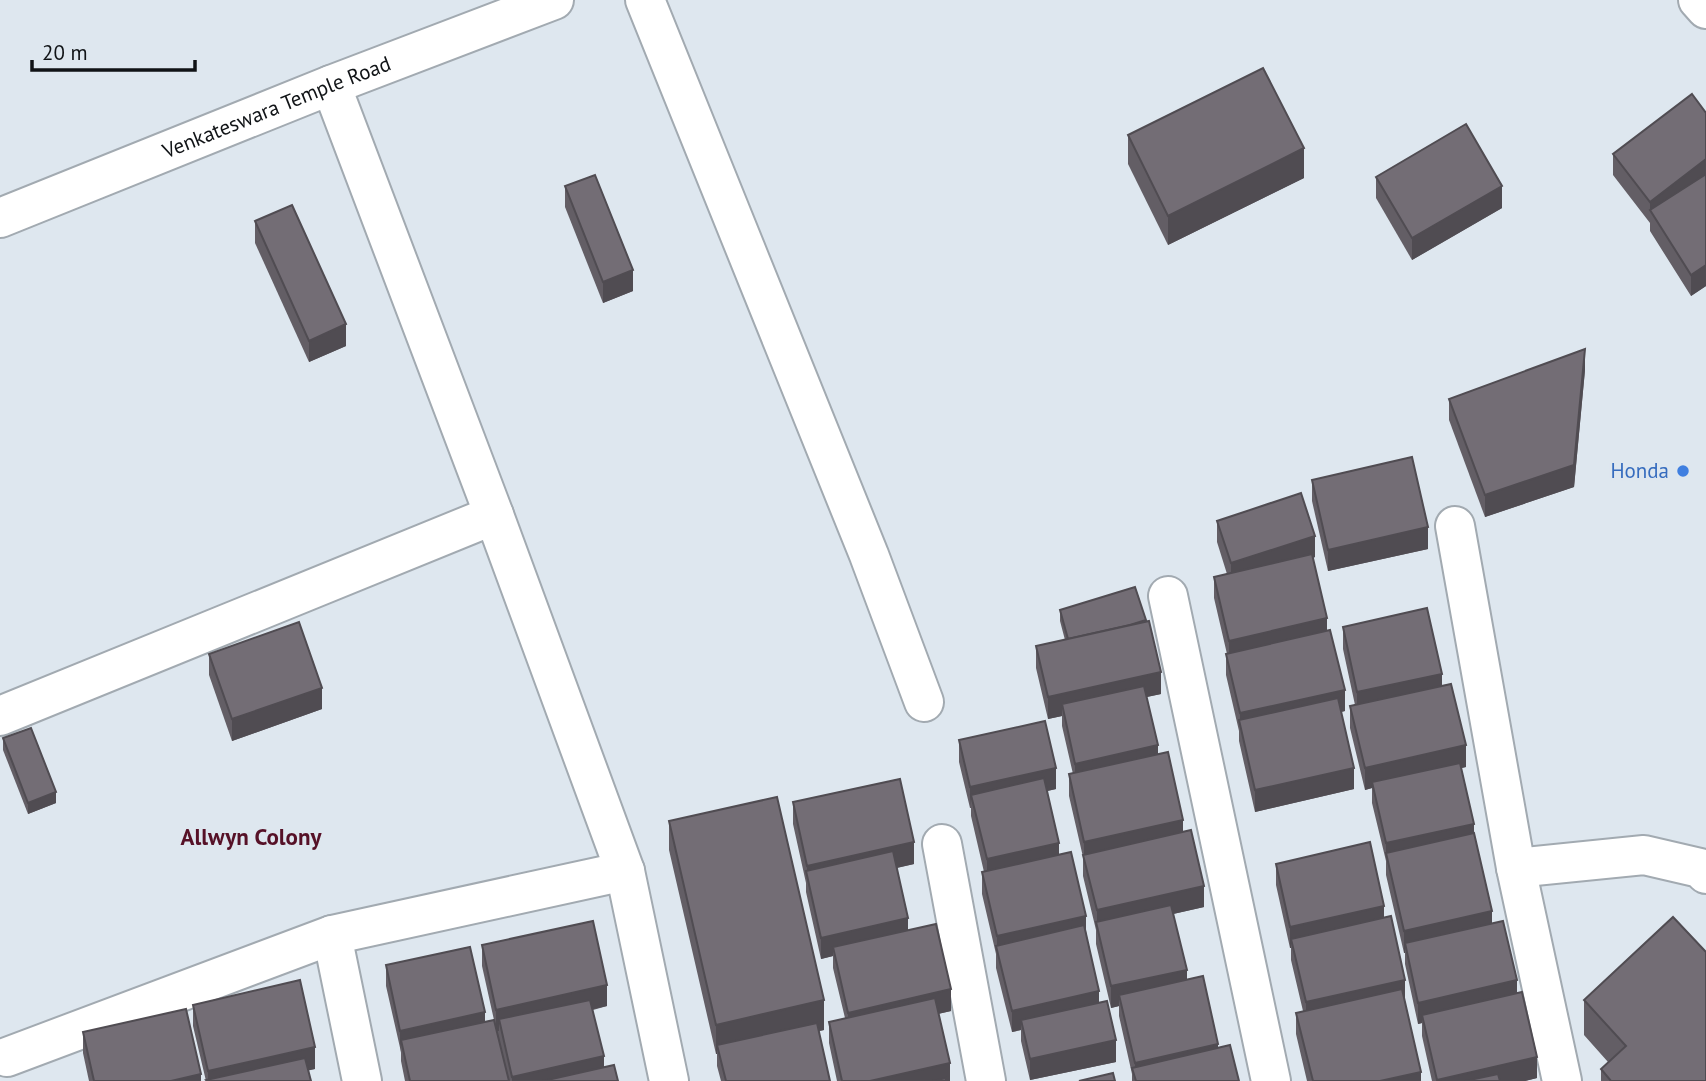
<svg xmlns="http://www.w3.org/2000/svg" width="1706" height="1081" font-family="'PT Sans',sans-serif">
	<style>
		.lines { fill: none; stroke-linecap: round; stroke-linejoin: round }
		.minor-casing { stroke: #a2aab1; stroke-width: 42 }
		.highway-casing { stroke: #a2aab1; stroke-width: 42 }
		.minor { stroke: #fff; stroke-width: 38 }
		.highway { stroke: #fff; stroke-width: 38 }
		.wall { fill: #635e65 }
		.shaded-wall { fill: #504c52 }
		.building { fill: #736d75; stroke: #504c52; stroke-width: 2 }
		.shop-dot { fill: #3f7fe0; stroke: #dee7ef; stroke-width: 2.5 }
		.labels { text-anchor: middle; stroke-width: 5; stroke-linejoin: round; paint-order: stroke }
		.street-label { font-size: 21px; fill: #101316; stroke: #dee7ef }
		.shop-label { font-size: 21px; fill: #366cbe; stroke: #dee7ef; text-anchor: end }
		.neighbourhood-label { font-size: 23px; font-weight: bold; fill: #561127; stroke: #dee7ef }
	</style>
	<rect width="100%" height="100%" fill="#dee7ef"/>
	<g class="lines">
		<defs>
			<g id="minor">
				<path d="M645 0 869 555 924 702"/>
				<path d="M331 85 494 515 625 871 669 1081"/>
				<path id="s1" d="M0 218 331 85 554 0"/>
				<path d="M1455 526 1516 868"/>
				<path d="M1168 596 1271 1081"/>
				<path d="M0 716 494 515"/>
				<path d="M942 844 986 1081"/>
				<path d="M332 935 362 1081"/>
				<path d="M7 1057 332 935 625 871"/>
				<path d="M1562 1081 1516 868 1644 855 1700 868 1706 874"/>
			</g>
			<path id="highway" d="M1698 0 1706 9"/>
		</defs>
		<!-- minor casing -->
		<use href="#minor" class="minor-casing"/>
		<!-- highway casing -->
		<use href="#highway" class="highway-casing"/>
		<!-- minor -->
		<use href="#minor" class="minor"/>
		<!-- highway -->
		<use href="#highway" class="highway"/>
	</g>
	<!-- wall -->
	<g class="wall">
		<path d="M1706 113V286L1691 296 1650 231V223L1613 175V154Z"/>
		<path d="M1128 135 1304 178 1168 245 1128 164Z"/>
		<path d="M1376 177 1502 208 1412 260 1376 198Z"/>
		<path d="M565 186 633 291 603 303 565 207Z"/>
		<path d="M255 221 346 346 309 362 255 243Z"/>
		<path d="M1585 370 1574 487 1485 517 1449 420V399Z"/>
		<path d="M1312 480 1428 549 1328 571 1312 501Z"/>
		<path d="M1217 521 1315 557 1313 558 1327 630 1345 711 1341 712 1354 789 1255 812 1239 741V731L1226 675V654H1227L1214 598V577L1227 574 1217 542Z"/>
		<path d="M1060 610 1146 622 1161 694 1146 697 1158 755 1183 831 1204 907 1173 914 1187 979 1218 1048 1239 1081H1132V1074L1119 1016V1006L1111 1008 1096 944V930L1083 876V857L1069 796V774H1073L1062 726V716L1048 719 1036 668V646L1065 640 1060 621Z"/>
		<path d="M1343 627 1442 686 1466 767 1461 768 1492 923 1517 993 1537 1078 1525 1081H1432L1422 1036V1023L1418 1024 1405 964V953H1404L1386 875V861L1372 803V788L1365 790 1350 728V706L1355 705 1343 649Z"/>
		<path d="M209 654 322 709 232 741 209 675Z"/>
		<path d="M3 738 56 803 28 814 3 750Z"/>
		<path d="M959 740 1056 789 1047 791 1059 855 1086 931 1099 1002 1116 1062 1030 1080 1021 1041V1030L1012 1032 996 968V954L982 894V872H984L971 816V808H970L959 762Z"/>
		<path d="M793 802 914 864 897 868 908 931 951 1011 938 1014 950 1081H837L829 1043V1022L845 1018 833 968V956L821 959 806 892V883L793 824Z"/>
		<path d="M669 821 824 1030 819 1031 830 1081H721L717 1066V1054H716L669 850Z"/>
		<path d="M1276 864 1384 918 1405 1002 1421 1081H1307L1296 1034V1013L1303 1011 1291 960V948H1290L1276 885Z"/>
		<path d="M482 945 607 1006 593 1010 604 1067 618 1081H405L401 1061V1052L386 986V965L485 1022 494 1020 482 966Z"/>
		<path d="M1584 1000 1706 1081H1601V1069L1608 1062 1584 1035Z"/>
		<path d="M193 1005 315 1069 308 1070 311 1081H206L193 1026Z"/>
		<path d="M83 1032 201 1081H89L83 1053Z"/>
	</g>
	<!-- shaded-wall -->
	<g class="shaded-wall">
		<path d="M1304 148V178L1168 245V216Z"/>
		<path d="M1706 159V180L1650 210V223V202Z"/>
		<path d="M1502 186V208L1412 260V238Z"/>
		<path d="M1706 265V286L1691 296V275Z"/>
		<path d="M633 270V291L603 303V282Z"/>
		<path d="M346 324V346L309 362V341Z"/>
		<path d="M1585 349V370L1574 487 1485 517V495Z"/>
		<path d="M1428 527V549L1328 571V550Z"/>
		<path d="M1315 536V557L1231 585V563Z"/>
		<path d="M1327 618V640L1229 662V641Z"/>
		<path d="M1161 672V694L1064 715 1062 704V716L1048 719V697Z"/>
		<path d="M1442 674V695L1357 714V692Z"/>
		<path d="M322 688V709L232 741V719Z"/>
		<path d="M1345 690V711L1243 734 1240 724V713Z"/>
		<path d="M1158 745V766L1075 786V764Z"/>
		<path d="M1466 745V767L1374 788 1372 782V788L1365 790V768Z"/>
		<path d="M1056 768V789L974 808 971 795 970 808V787Z"/>
		<path d="M1354 768V789L1255 812V790Z"/>
		<path d="M56 792V803L28 814V803Z"/>
		<path d="M1183 820V841L1084 860V842Z"/>
		<path d="M1474 824V845L1386 857V843Z"/>
		<path d="M914 842V864L809 887 807 876V866Z"/>
		<path d="M1059 843V865L987 881V859Z"/>
		<path d="M1204 886V907L1098 931 1097 923V910Z"/>
		<path d="M1384 906V927L1291 939V948H1290V927Z"/>
		<path d="M1492 911V933L1405 943V953H1404V931Z"/>
		<path d="M1086 916V938L997 950V936Z"/>
		<path d="M908 918V940L833 947V956L821 959V938Z"/>
		<path d="M1187 970V991L1119 995V1006L1111 1008V986Z"/>
		<path d="M1405 980V1002L1306 1024V1002Z"/>
		<path d="M1517 980V1001L1422 1015V1023L1418 1024V1003Z"/>
		<path d="M607 985V1006L502 1030 499 1019V1031H496V1010Z"/>
		<path d="M951 989V1011L848 1034V1013Z"/>
		<path d="M1099 991V1013L1021 1020V1030L1012 1032V1011Z"/>
		<path d="M824 1000V1030L719 1053 717 1045V1054H716V1025Z"/>
		<path d="M485 1012V1034L401 1040 400 1053V1031Z"/>
		<path d="M1116 1040V1062L1030 1080V1059Z"/>
		<path d="M1218 1044V1065L1135 1078V1063Z"/>
		<path d="M315 1047V1069L260 1081H208V1071Z"/>
		<path d="M604 1056V1078L589 1081H512V1077Z"/>
		<path d="M1537 1057V1078L1525 1081H1437V1080Z"/>
		<path d="M950 1063V1081H870Z"/>
		<path d="M1421 1072V1081H1380Z"/>
		<path d="M201 1074V1081H171Z"/>
	</g>
	<!-- building -->
	<g class="building">
		<path d="M1263 68 1304 148 1168 216 1128 135Z"/>
		<path d="M1692 94 1706 113V159L1650 202 1613 154Z"/>
		<path d="M1466 124 1502 186 1412 238 1376 177Z"/>
		<path d="M1706 174V265L1691 275 1650 210Z"/>
		<path d="M595 175 633 270 603 282 565 186Z"/>
		<path d="M292 205 346 324 309 341 255 221Z"/>
		<path d="M1585 349 1574 465 1485 495 1449 399Z"/>
		<path d="M1412 457 1428 527 1328 550 1312 480Z"/>
		<path d="M1301 493 1315 536 1231 563 1217 521Z"/>
		<path d="M1312 554 1327 618 1229 641 1214 577Z"/>
		<path d="M1135 587 1146 620 1130 625 1068 639 1060 610Z"/>
		<path d="M1427 608 1442 674 1357 692 1343 627Z"/>
		<path d="M1149 621 1161 672 1048 697 1036 646Z"/>
		<path d="M299 622 322 688 232 719 209 654Z"/>
		<path d="M1330 630 1345 690 1240 713 1226 654Z"/>
		<path d="M1451 684 1466 745 1365 768 1350 706Z"/>
		<path d="M1144 686 1158 745 1075 764 1062 704Z"/>
		<path d="M1338 698 1354 768 1255 790 1239 720Z"/>
		<path d="M1045 721 1056 768 970 787 959 740Z"/>
		<path d="M31 728 56 792 28 803 3 738Z"/>
		<path d="M1168 752 1183 820 1084 842 1069 774Z"/>
		<path d="M1460 763 1474 824 1386 843 1372 782Z"/>
		<path d="M1044 778 1059 843 987 859 971 795Z"/>
		<path d="M900 779 914 842 807 866 793 802Z"/>
		<path d="M777 797 824 1000 716 1025 669 821Z"/>
		<path d="M1191 830 1204 886 1097 910 1083 855Z"/>
		<path d="M1474 833 1492 911 1404 931 1386 853Z"/>
		<path d="M1370 842 1384 906 1290 927 1276 864Z"/>
		<path d="M893 851 908 918 821 938 806 871Z"/>
		<path d="M1071 852 1086 916 997 936 982 872Z"/>
		<path d="M1171 905 1187 970 1111 986 1096 922Z"/>
		<path d="M1391 916 1405 980 1306 1002 1291 939Z"/>
		<path d="M1673 917 1706 952V1081H1611L1601 1069 1626 1046 1584 1000Z"/>
		<path d="M593 921 607 985 496 1010 482 945Z"/>
		<path d="M1503 921 1517 980 1418 1003 1405 943Z"/>
		<path d="M936 924 951 989 848 1013 833 947Z"/>
		<path d="M1084 925 1099 991 1012 1011 996 946Z"/>
		<path d="M470 947 485 1012 400 1031 386 965Z"/>
		<path d="M1203 976 1218 1044 1135 1063 1119 995Z"/>
		<path d="M300 980 315 1047 208 1071 193 1005Z"/>
		<path d="M1402 989 1421 1072 1380 1081H1313L1296 1013Z"/>
		<path d="M1522 992 1537 1057 1437 1080 1422 1015Z"/>
		<path d="M935 998 950 1063 870 1081H842L829 1022Z"/>
		<path d="M590 1000 604 1056 512 1077 499 1019Z"/>
		<path d="M1107 1001 1116 1040 1030 1059 1021 1020Z"/>
		<path d="M186 1009 201 1074 171 1081H94L83 1032Z"/>
		<path d="M494 1020 509 1081H410L401 1040Z"/>
		<path d="M817 1023 830 1081H726L717 1045Z"/>
		<path d="M1230 1045 1239 1081H1136L1132 1068Z"/>
		<path d="M305 1058 311 1081H207L206 1080Z"/>
		<path d="M614 1065 618 1081H543Z"/>
		<path d="M1113 1073 1115 1081H1079Z"/>
		<path d="M1498 1074 1500 1081H1465Z"/>
		<path d="M946 1078V1081H933Z"/>
	</g>
	<!-- markers -->
	<circle class="shop-dot" cx="1683" cy="471" r="7"/>
	<g class="labels">
		<!-- street labels -->
		<g class="street-label">
			<text dy="7" stroke="none"><textPath href="#s1" startOffset="298">Venkateswara Temple Road</textPath></text>
		</g>
		<!-- shop labels -->
		<g class="shop-label">
			<text x="1669" y="478">Honda</text>
		</g>
		<!-- neighbourhood labels -->
		<g class="neighbourhood-label">
			<text x="251" y="845">Allwyn Colony</text>
		</g>
	</g>
	<!-- scale -->
	<path d="M32 60v10h163v-10" fill="none" stroke="#101316" stroke-width="3.5"/>
	<text x="42" y="60" font-size="21" fill="#101316" stroke="#dee7ef" stroke-width="5" paint-order="stroke">20 m</text>
</svg>
